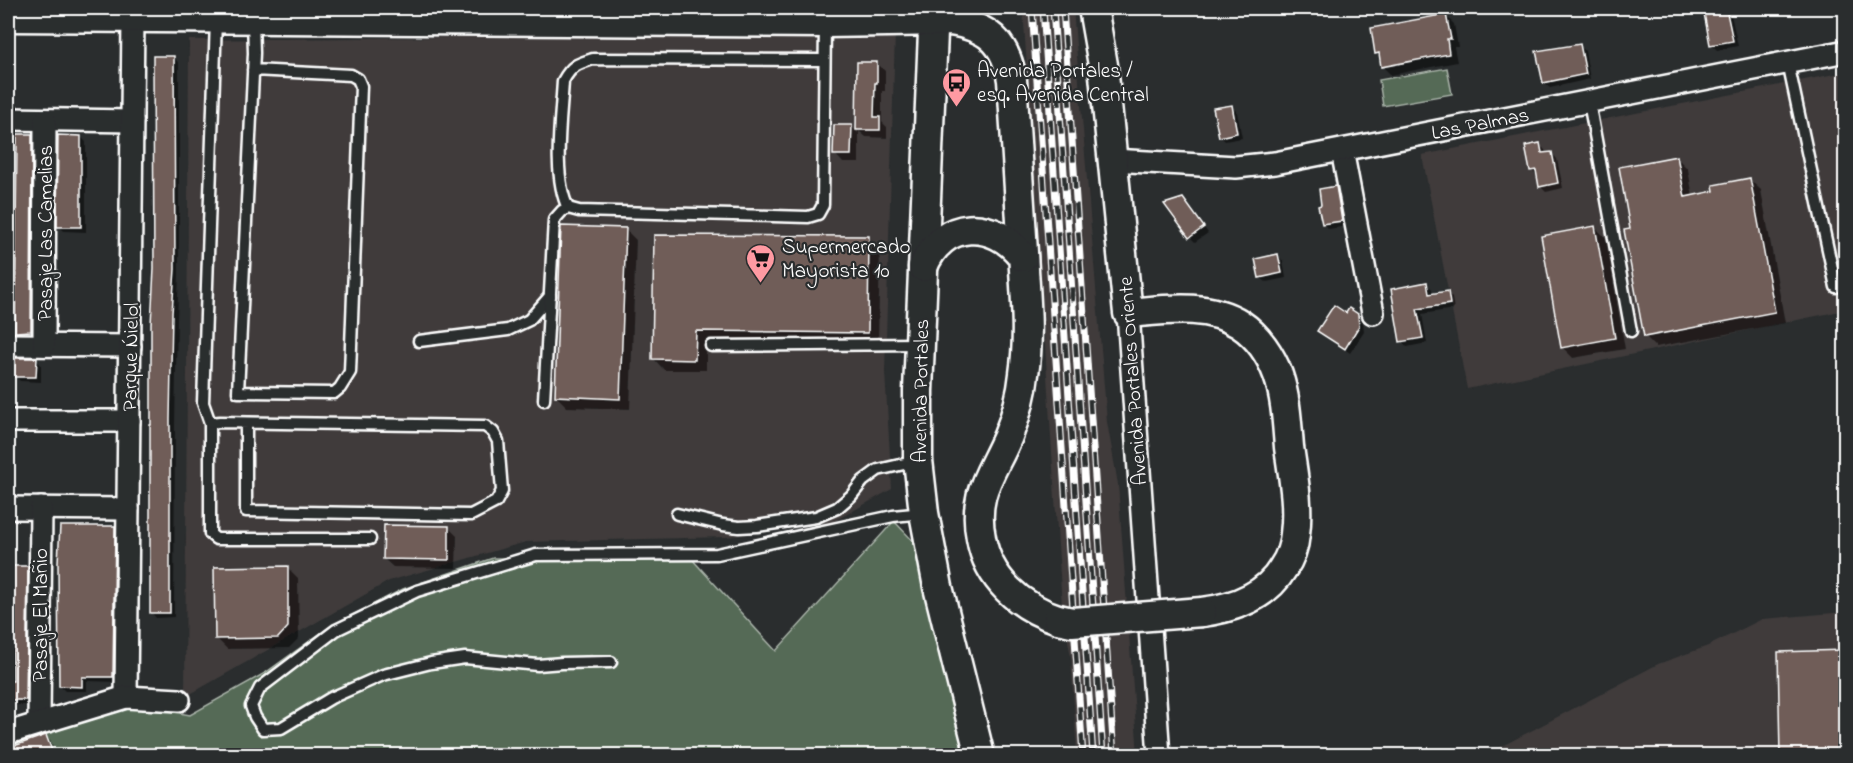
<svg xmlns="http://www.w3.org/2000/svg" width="1853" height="763" font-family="'Indie Flower',sans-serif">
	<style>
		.built { fill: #3f3b3b }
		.green { fill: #556a56; stroke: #aab4aa; stroke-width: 1.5 }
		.shadow { fill: #0007 }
		.building { fill: #6f5d58; stroke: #fff; stroke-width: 1.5 }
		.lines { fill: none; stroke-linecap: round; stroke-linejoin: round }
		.lane-casing { stroke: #fff; stroke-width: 15 }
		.street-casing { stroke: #fff; stroke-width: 26 }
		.secondary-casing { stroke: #fff; stroke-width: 33 }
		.lane { stroke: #2a2d2e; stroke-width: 10 }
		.street { stroke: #2a2d2e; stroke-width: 21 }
		.secondary { stroke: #2a2d2e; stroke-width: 28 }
		.rail-casing { stroke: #fff; stroke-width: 7 }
		.rail { stroke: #2a2d2e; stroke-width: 4.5; stroke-dasharray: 14; stroke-linecap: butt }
		.secondary-bridge-casing { stroke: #fff; stroke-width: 33; stroke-linecap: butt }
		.secondary-bridge { stroke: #2a2d2e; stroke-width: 28 }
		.labels { text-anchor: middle; stroke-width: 4.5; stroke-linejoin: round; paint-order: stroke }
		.poi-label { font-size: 21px; fill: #fff; stroke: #2a2d2e; text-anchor: start }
		.street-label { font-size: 21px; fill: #fff; stroke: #2a2d2e }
	</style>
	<rect width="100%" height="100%" fill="#2a2d2e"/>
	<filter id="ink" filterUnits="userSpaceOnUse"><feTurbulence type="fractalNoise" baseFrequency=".0167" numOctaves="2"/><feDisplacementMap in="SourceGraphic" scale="12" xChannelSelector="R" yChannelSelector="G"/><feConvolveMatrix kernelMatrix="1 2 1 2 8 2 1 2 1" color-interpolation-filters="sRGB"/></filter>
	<g filter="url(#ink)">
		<!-- built -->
		<g class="built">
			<path d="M1023 8H1073L1107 422 1118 484 1138 755H1077L1071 658 1062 606Z"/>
			<path d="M895 32 885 372 892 489 833 522 726 537 526 542 389 581 185 697 189 40Z"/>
			<path d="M1845 72V310L1467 389 1422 155Z"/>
			<path d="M1845 612V755L1483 756 1658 664 1708 646 1762 619Z"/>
		</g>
		<!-- green -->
		<g class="green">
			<path d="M1447 68 1452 94 1383 106 1379 80Z"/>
			<path d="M894 521 915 543 965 755 8 756V742L136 705 190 715 265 673 328 628 403 589 493 558 690 557 776 651Z"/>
		</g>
		<!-- shadow -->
		<g class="shadow">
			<path d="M1710 8H1728L1730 10 1738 46 1717 50 1712 45 1704 9Z"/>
			<path d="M1445 15 1454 24 1458 47H1454L1457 62 1391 75 1383 67 1381 57 1377 53Z"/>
			<path d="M1579 45 1585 51 1590 79 1550 88 1544 83Z"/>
			<path d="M173 57 179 63V275L177 319 175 425 174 617 156 618 151 612Z"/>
			<path d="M858 63H877L885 71V91H882V122L887 127V138L866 137 859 131V163H843L835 154 851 126 858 133Z"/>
			<path d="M1231 106 1237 112 1242 138 1225 141 1220 136Z"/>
			<path d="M8 135 32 136 37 141 36 336H8Z"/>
			<path d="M81 137 86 142V232L64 231 59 226Z"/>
			<path d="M1540 145 1545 150 1546 154 1552 153 1557 159 1563 188 1546 192 1540 186 1539 176 1532 171Z"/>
			<path d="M1677 158 1688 169 1693 197 1716 193 1750 180 1761 190 1785 323 1656 347 1645 336 1632 230Z"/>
			<path d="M1335 188 1341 193 1347 226 1329 229 1323 224Z"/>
			<path d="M1183 200 1208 233 1195 242 1190 237Z"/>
			<path d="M1595 227 1606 238 1625 349 1573 358 1562 347Z"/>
			<path d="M625 229 636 240 630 409 567 407 556 396Z"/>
			<path d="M655 236 869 238 880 249 878 343 706 342V370H664L654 359Z"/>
			<path d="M1278 256 1283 261 1286 278 1266 282 1260 277Z"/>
			<path d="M1427 284 1432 289 1433 295 1447 292 1452 298 1454 309 1422 314 1427 343 1407 347 1402 341Z"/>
			<path d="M1346 315H1357L1363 321 1364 332 1350 353 1319 331Z"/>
			<path d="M36 359 41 365V382L20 381 15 376Z"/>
			<path d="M114 528 120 533 118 682 87 681V691H65L60 686Z"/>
			<path d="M449 528 457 536 456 568 393 567 384 559Z"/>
			<path d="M27 567 32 573 31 705H17L11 699 12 673H8V568Z"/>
			<path d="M287 567 298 578 299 638 289 648 227 649 216 638Z"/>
			<path d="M1846 651V756H1782L1779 653Z"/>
			<path d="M46 736 51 742 57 756H11Z"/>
		</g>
		<!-- building -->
		<g class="building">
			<path d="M1703 8H1726L1733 41 1710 45Z"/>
			<path d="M1446 14 1451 39H1447L1449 54 1381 67 1379 53 1375 54 1371 28Z"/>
			<path d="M1580 44 1586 74 1543 83 1536 51Z"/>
			<path d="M153 56H174L175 269 172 313 170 419V613H150V425H151V324L154 269Z"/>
			<path d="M857 62H877V83H875L874 117H880V130H856Z"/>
			<path d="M1232 105 1237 133 1219 137 1213 108Z"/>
			<path d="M834 125H852L851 155H833Z"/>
			<path d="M17 134H32L31 331 15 332Z"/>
			<path d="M58 135 81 136V227H57Z"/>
			<path d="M1540 143 1542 153 1552 152 1558 183 1539 187 1536 170 1530 171 1525 146Z"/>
			<path d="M1677 156 1685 197 1714 191 1713 185 1750 178 1775 312 1644 337 1624 230 1630 229 1619 167Z"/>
			<path d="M1336 186 1342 221 1322 224 1318 206 1321 205 1319 189Z"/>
			<path d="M1183 198 1204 227 1189 238 1164 204Z"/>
			<path d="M561 226 626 228 620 399 555 396Z"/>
			<path d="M1595 226 1615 338 1561 348 1541 236Z"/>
			<path d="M654 235 869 236 868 333 696 331 695 360 652 359Z"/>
			<path d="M1278 254 1282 273 1259 278 1255 259Z"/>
			<path d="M1427 282 1429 294 1448 291 1450 304 1417 309 1423 338 1400 342 1391 289Z"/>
			<path d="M1334 305 1346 313 1349 308 1358 314 1359 326 1345 349 1317 331Z"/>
			<path d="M14 358H37L36 377H14Z"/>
			<path d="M384 525 449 526V560L383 559Z"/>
			<path d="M60 526H115L113 677H82V687L59 686 58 562Z"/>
			<path d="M12 566H28L26 700H10V681H13Z"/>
			<path d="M288 566V627L278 638 215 639 214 567Z"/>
			<path d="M1845 650V756H1780L1778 652Z"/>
			<path d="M46 735 54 756H8V748Z"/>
		</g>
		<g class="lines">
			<defs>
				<g id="lane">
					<path d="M216 20 203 403 210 423V534L216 539H370"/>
					<path d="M1788 63 1836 287"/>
					<path d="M253 70 351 75 358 79 361 86 350 372 340 388 334 393 238 392 254 53 253 19"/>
					<path d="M1589 102 1631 331"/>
					<path d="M568 208C552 175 561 118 563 81 572 65 577 64 593 59L823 60"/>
					<path d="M419 341 508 330 529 320 550 296"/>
					<path d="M711 346 920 344"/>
					<path d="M544 400 554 220 562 211 568 208 579 211 808 217 818 214 823 205 825 23"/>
					<path d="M210 423 220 422 485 426 493 432 498 441 502 491 496 502 471 515 246 511V423"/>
					<path d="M677 514 723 525 739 527 757 526 816 517 837 508 851 496 863 481 878 470 917 461"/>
					<path d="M611 662 562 663 538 665 465 658 431 663 383 675 331 698 281 728 263 729 255 717 251 706 260 688 336 630 417 591 536 555 717 554 893 516 924 513"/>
				</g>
				<g id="street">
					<path d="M8 119 132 121"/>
					<path d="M1342 150 1373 313"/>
					<path d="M1112 160 1236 167 1275 163 1846 51"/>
					<path d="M1128 313 1159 756"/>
					<path d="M8 345 130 346"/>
					<path d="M44 345 45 120"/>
					<path d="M8 421H129"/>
					<path d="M8 508 128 509"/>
					<path d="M126 697 133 18"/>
					<path d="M39 722 41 508"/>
					<path d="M8 733 126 697 179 700"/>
				</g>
				<g id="secondary">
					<path d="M934 8 918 391V460L924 513 938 587 980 756"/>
					<path d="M1093 8 1103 65 1128 313C1165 310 1207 303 1240 324 1258 336 1271 356 1278 375 1286 398 1287 423 1289 447 1293 476 1299 505 1295 534 1294 546 1290 558 1283 568 1266 597 1233 608 1202 612"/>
					<path d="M8 17 825 23 950 21C987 27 1006 41 1012 80 1016 137 1019 194 1023 252 1025 293 1030 333 1024 374 1022 395 1016 416 1008 436 992 474 972 493 981 538 988 579 1020 607 1058 619"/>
					<path d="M923 267C942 219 994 218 1023 257"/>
				</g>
			</defs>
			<!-- lane casing -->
			<use href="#lane" class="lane-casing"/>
			<!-- street casing -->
			<use href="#street" class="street-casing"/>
			<!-- secondary casing -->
			<use href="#secondary" class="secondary-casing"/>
			<!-- lane -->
			<use href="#lane" class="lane"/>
			<!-- street -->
			<use href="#street" class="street"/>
			<!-- secondary -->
			<use href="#secondary" class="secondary"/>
			<defs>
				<g id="rail">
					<path d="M1032 8 1083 756"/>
					<path d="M1043 8 1093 756"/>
					<path d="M1053 8 1103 756"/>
					<path d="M1063 8 1114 756"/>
				</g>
			</defs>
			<!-- rail casing -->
			<use href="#rail" class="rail-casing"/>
			<!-- rail -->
			<use href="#rail" class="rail"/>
			<defs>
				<path id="secondary-bridge" d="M1058 619 1072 622 1086 621 1202 612"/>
			</defs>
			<!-- secondary-bridge casing -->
			<use href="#secondary-bridge" class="secondary-bridge-casing"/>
			<!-- secondary-bridge -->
			<use href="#secondary-bridge" class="secondary-bridge"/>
		</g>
	</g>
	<!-- icons -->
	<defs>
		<symbol id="bus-pin" viewBox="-11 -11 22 30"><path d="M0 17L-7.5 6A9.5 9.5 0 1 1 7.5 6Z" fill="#ff9aa2" stroke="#2a2d2e"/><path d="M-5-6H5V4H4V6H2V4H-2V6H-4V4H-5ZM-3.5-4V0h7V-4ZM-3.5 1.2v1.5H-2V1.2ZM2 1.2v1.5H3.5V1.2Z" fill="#111"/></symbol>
		<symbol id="supermarket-pin" viewBox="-11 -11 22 30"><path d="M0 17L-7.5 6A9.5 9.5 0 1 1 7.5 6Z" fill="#ff9aa2" stroke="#2a2d2e"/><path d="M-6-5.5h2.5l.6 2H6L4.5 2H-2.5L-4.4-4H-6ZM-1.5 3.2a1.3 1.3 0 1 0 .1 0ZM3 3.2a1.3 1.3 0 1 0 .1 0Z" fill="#111"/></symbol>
	</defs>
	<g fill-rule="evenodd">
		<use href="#bus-pin" x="940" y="66" width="33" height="45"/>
		<use href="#supermarket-pin" x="744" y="242" width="33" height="45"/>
	</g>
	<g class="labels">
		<!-- poi labels -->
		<g class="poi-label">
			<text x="977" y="77">Avenida Portales /<tspan x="977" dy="24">esq. Avenida Central</tspan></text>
			<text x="782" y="253">Supermercado<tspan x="782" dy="24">Mayorista 10</tspan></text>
		</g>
		<!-- street labels -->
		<g class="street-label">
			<text transform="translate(1480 123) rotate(-11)" y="7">Las Palmas</text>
			<text transform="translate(45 233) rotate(-90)" y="7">Pasaje Las Camelias</text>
			<text transform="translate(130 357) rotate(-89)" y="7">Parque Ńielol</text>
			<text transform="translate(1132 381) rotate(-94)" y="7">Avenida Portales Oriente</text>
			<text transform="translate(920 391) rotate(-89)" y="7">Avenida Portales</text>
			<text transform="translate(40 615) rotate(-90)" y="7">Pasaje El Mañio</text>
		</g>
	</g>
	<!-- margin -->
	<rect width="1853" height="763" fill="none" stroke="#2a2d2e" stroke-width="30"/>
	<rect x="15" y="15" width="1823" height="733" fill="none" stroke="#fff" stroke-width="2" filter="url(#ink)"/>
</svg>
